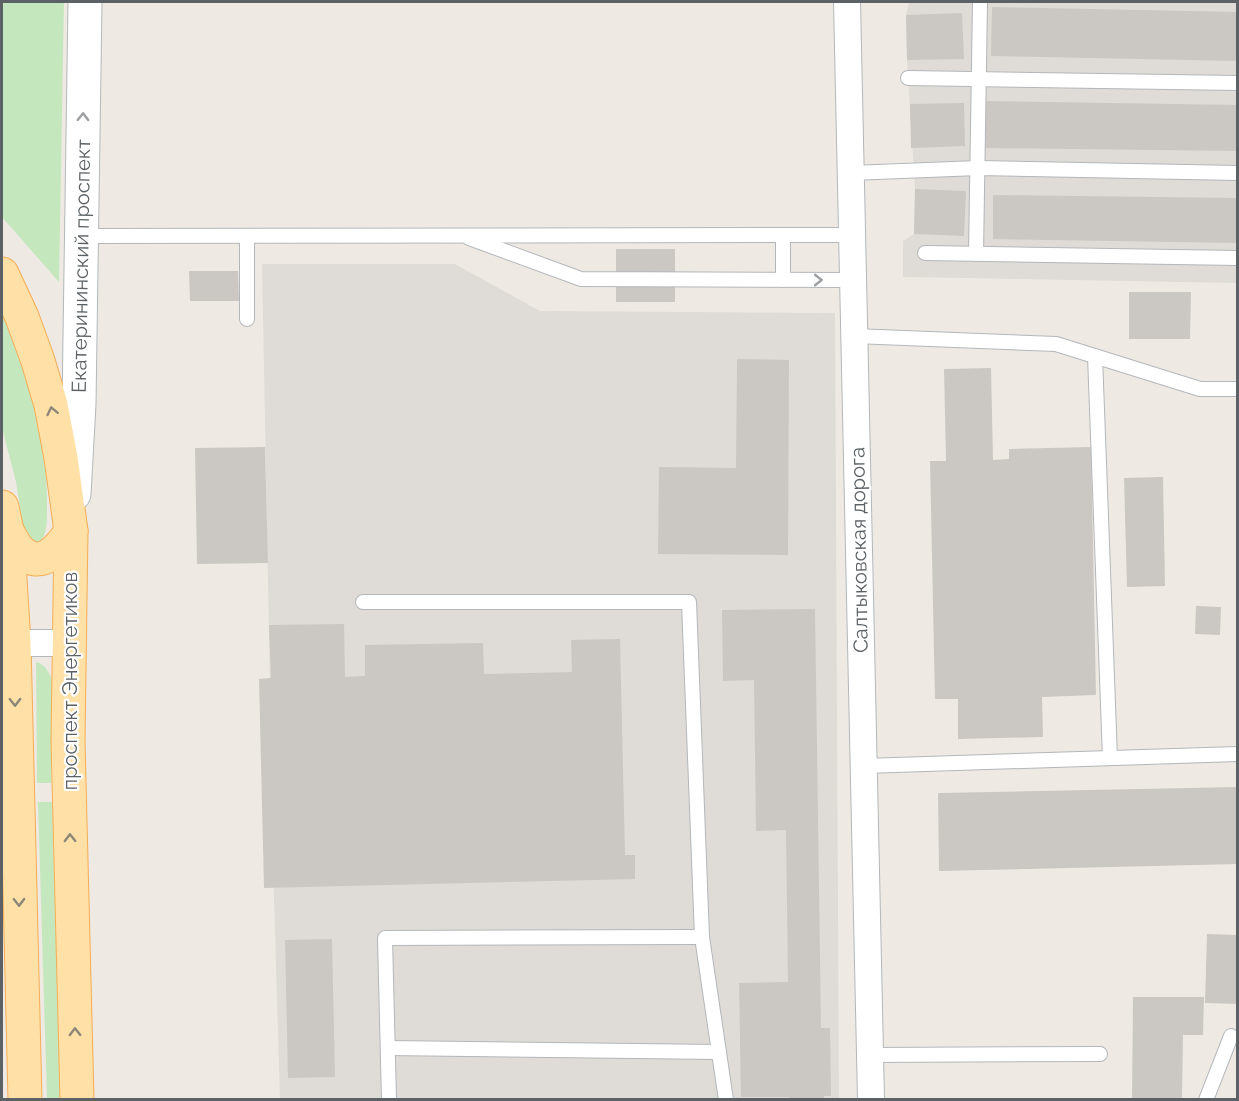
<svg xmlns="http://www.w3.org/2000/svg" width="1239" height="1101" font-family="Raleway,sans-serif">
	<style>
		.industrial { fill: #dfdcd7 }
		.green { fill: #c5e7be }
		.building { fill: #cbc7c2 }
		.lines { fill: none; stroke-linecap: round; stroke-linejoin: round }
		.lane-casing { stroke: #b3b7bb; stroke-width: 16 }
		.street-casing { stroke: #b3b7bb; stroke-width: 28 }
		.secondary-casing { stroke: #b2b8bb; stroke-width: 35 }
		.primary-casing { stroke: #f6ac54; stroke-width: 35 }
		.lane { stroke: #fff; stroke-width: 14 }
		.street { stroke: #fff; stroke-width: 26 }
		.secondary { stroke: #fff; stroke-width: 33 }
		.primary { stroke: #ffe1a7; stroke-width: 33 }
		.oneway { stroke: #9da0a2 }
		.oneway2 { stroke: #8c8778 }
		.labels { text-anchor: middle; stroke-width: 4.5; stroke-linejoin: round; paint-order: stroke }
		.street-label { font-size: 20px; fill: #5b6164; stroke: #fff }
	</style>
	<rect width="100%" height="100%" fill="#eeeae3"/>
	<!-- industrial -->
	<g class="industrial">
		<path d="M909 2H1237V283L903 277V241L914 234 915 189 907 60 906 15Z"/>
		<path d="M262 264H455L540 311 835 313 839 1099H280L274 900Z"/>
	</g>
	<!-- green -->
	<g class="green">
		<path d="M2 2H64L59 282 2 217Z"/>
		<path d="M2 309C26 372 48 436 47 505 47 519 48 533 39 544H33L24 532 16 482 2 428Z"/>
		<path d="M36 662C45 664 48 671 52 679L51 783H37Z"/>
		<path d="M38 802H52L61 1099H47Z"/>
	</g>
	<!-- building -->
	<g class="building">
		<path d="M992 7 1238 12V61L991 56Z"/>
		<path d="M962 13 964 59 907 60 906 15Z"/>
		<path d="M986 101 1238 105V151L986 148Z"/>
		<path d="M964 103 965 146 911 148 910 104Z"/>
		<path d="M915 189 966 191 964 236 914 234Z"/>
		<path d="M993 195 1238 198V243L993 239Z"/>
		<rect x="616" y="249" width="59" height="53"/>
		<path d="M189 271H238L239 301H190Z"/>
		<path d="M1129 292H1191L1190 339H1129Z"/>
		<path d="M737 359 789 360 788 555 658 554 659 467 736 468Z"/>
		<path d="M991 368 993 460 1009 459V449L1091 447 1096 695 1042 697 1043 737 958 739V699H935L930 461H946L944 369Z"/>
		<path d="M265 447 268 563 197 564 195 448Z"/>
		<path d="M1163 477 1165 586 1127 587 1124 478Z"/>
		<path d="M1196 606 1221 607 1220 635 1195 634Z"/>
		<path d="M815 609 821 1028H830L831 1096H824V1100H789V1097H741L739 983 788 982 786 830 756 831 754 680 723 681 722 610Z"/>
		<path d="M344 624 345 677 365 676V645L483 643 484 674 572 672 571 640 620 639 625 855H635V879L264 888 259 679 271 678 269 625Z"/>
		<path d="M1238 787V864L939 871 938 793Z"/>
		<path d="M1207 934 1238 935V1004L1205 1003Z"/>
		<path d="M332 939 335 1077 288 1078 285 940Z"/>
		<path d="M1133 997H1204L1203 1035H1183L1182 1100H1132Z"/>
	</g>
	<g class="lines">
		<defs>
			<g id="lane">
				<path d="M908 78 1238 83"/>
				<path d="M851 173 978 168 1238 173"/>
				<path d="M783 235V280"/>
				<path d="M81 236 852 235"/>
				<path d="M247 236V319"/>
				<path d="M469 238 581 279 853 280"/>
				<path d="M925 253 1238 258"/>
				<path d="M976 254 980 2"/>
				<path d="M854 336 1056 344 1200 389H1238"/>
				<path d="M1095 356 1110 758"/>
				<path d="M363 602H689L702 937 726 1100"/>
				<path d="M864 766 1238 754"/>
				<path d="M388 1048 719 1052"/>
				<path d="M870 1055 1100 1054"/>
				<path d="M389 1100 385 938 702 937"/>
				<path d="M1206 1100 1231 1036"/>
			</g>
			<g id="street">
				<path d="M847 2 871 1100"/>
				<path d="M2 643H70"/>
			</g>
			<path id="secondary" d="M74 494 79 404 85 2"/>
			<g id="primary">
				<path d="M2 274 22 317 38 361 51 405 61 458 71 531 68 741 77 1100"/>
				<path d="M2 507 7 531 14 643 25 1100"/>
				<path d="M7 531C11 538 15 547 21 552 42 571 61 547 71 531"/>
			</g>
		</defs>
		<!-- lane casing -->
		<use href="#lane" class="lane-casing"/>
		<!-- street casing -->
		<use href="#street" class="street-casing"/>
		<!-- secondary casing -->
		<use href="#secondary" class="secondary-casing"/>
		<!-- primary casing -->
		<use href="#primary" class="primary-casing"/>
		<!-- lane -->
		<use href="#lane" class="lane"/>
		<!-- street -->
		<use href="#street" class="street"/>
		<!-- secondary -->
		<use href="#secondary" class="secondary"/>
		<!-- primary -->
		<use href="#primary" class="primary"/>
	</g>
	<!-- one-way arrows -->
	<defs><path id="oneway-chevron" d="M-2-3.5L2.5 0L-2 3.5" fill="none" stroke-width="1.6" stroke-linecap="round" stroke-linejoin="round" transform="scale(1.5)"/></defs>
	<g class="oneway">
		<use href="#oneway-chevron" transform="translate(83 117) rotate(-89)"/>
		<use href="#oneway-chevron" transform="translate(818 280)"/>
	</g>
	<g class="oneway2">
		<use href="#oneway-chevron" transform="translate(52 411) rotate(-102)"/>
		<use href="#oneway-chevron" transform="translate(15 702) rotate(89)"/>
		<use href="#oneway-chevron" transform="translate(70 838) rotate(-91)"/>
		<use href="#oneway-chevron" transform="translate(19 902) rotate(89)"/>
		<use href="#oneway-chevron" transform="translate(75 1032) rotate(-91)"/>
	</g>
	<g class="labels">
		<!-- street labels -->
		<g class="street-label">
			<text transform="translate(81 266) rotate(-89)" y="7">Екатерининский проспект</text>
			<text transform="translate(859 550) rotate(-91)" y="7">Салтыковская дорога</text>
			<text transform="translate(70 681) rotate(-90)" y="7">проспект Энергетиков</text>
		</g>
	</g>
	<!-- border -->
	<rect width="1239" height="1101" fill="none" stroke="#5b6164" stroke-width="6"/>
</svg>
